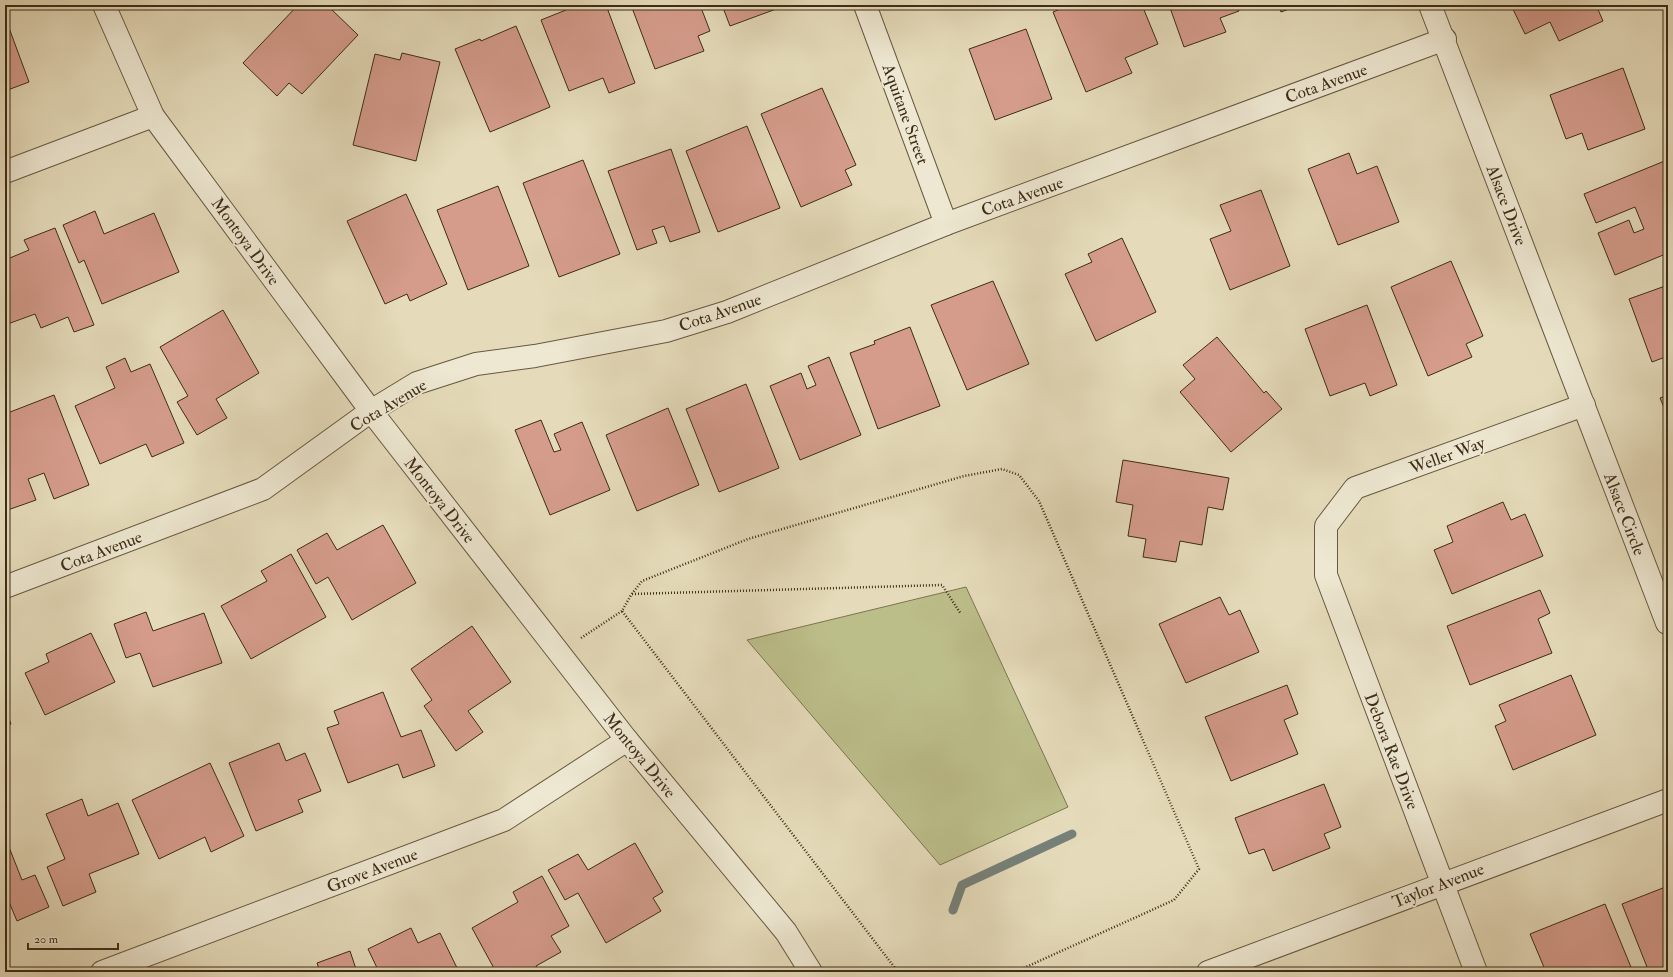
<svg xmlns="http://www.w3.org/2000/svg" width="1673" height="977" font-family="'IM FELL Double Pica',serif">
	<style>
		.green { fill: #bcbe8a; stroke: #7c7550 }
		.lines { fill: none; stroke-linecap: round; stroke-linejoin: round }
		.stream { stroke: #768079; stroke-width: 9 }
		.building { fill: #d59c8c; stroke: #3d2c17 }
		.minor-casing { stroke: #675840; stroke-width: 24 }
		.path { stroke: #3d2c17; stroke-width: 2.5; stroke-dasharray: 1 2; stroke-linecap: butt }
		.minor { stroke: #eee8d2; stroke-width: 22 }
		.labels { text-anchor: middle; stroke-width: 4; stroke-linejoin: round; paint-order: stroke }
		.street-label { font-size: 17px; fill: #3d2c17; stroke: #eee8d2 }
	</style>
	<rect width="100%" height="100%" fill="#e5dbba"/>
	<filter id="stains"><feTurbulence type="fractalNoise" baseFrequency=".005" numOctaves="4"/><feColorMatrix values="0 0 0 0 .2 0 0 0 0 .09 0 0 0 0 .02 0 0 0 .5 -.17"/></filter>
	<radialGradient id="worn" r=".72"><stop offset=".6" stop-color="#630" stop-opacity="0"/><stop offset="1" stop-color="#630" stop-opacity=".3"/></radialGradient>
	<!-- green -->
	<path class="green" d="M966 587 1068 807 940 865 747 640Z"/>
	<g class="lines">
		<!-- stream -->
		<path class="stream" d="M953 910 962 885 1072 834"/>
	</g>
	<!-- building -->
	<g class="building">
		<path d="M298 5H330L329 7 358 35 302 94 289 83 277 96 243 63Z"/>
		<path d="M568 5H606L635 83 609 93 603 78 569 91 541 20 566 10 565 6Z"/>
		<path d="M631 5H700L710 31 698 36 704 51 655 69Z"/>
		<path d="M722 5H787L730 26Z"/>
		<path d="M1064 5H1142L1158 44 1125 58 1132 73 1086 92 1053 12 1065 7Z"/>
		<path d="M1169 5H1237L1239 11 1220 18 1226 32 1184 47Z"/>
		<path d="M1278 5H1300L1281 12Z"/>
		<path d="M1511 5H1596L1603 21 1559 41 1550 22 1525 34Z"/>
		<path d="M5 17 29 82 5 91Z"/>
		<path d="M516 26 550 107 490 132 455 49 480 39 481 41Z"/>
		<path d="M1026 29 1052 99 995 120 969 49Z"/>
		<path d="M402 53 440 62 416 161 353 145 375 54 400 60Z"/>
		<path d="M1623 68 1645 129 1588 150 1582 133 1566 139 1550 95Z"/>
		<path d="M822 88 856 165 845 170 852 185 801 207 761 114Z"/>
		<path d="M747 126 780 208 718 232 686 151Z"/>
		<path d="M671 149 700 232 670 242 664 226 652 230 657 243 637 250 608 171Z"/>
		<path d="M1349 153 1357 174 1377 166 1399 222 1338 245 1308 169Z"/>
		<path d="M583 160 620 254 559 277 523 183Z"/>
		<path d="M1667 160 1668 253 1615 275 1598 233 1629 220 1634 233 1644 229 1635 207 1596 223 1584 194Z"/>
		<path d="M498 186 529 266 468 290 437 210Z"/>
		<path d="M1261 190 1290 266 1230 290 1210 239 1231 231 1220 205Z"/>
		<path d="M406 194 447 284 410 301 407 294 385 304 347 221Z"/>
		<path d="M95 211 104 234 154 213 179 272 102 304 84 260 79 263 63 225Z"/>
		<path d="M55 228 94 325 74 332 68 317 41 328 35 314 5 325V260L29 250 24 240Z"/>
		<path d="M1122 238 1156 312 1096 341 1065 274 1092 262 1088 254Z"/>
		<path d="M1451 261 1483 336 1466 344 1472 357 1428 376 1391 287Z"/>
		<path d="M993 281 1029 364 967 390 931 305Z"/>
		<path d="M1668 285V356L1652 362 1629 299Z"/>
		<path d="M1367 305 1397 385 1370 396 1365 383 1330 396 1305 329Z"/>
		<path d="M223 310 259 373 216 399 227 418 197 435 177 402 188 396 160 347Z"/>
		<path d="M910 327 940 406 878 429 850 353 875 344 874 341Z"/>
		<path d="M1217 337 1264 393 1266 391 1282 409 1231 452 1180 392 1195 379 1183 365Z"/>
		<path d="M829 357 861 435 800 460 770 386 801 373 807 389 816 385 808 366Z"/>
		<path d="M125 358 131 372 150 364 184 443 152 457 146 444 100 464 75 406 115 388 106 367Z"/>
		<path d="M746 384 779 468 719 492 686 409Z"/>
		<path d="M54 395 89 485 54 499 44 473 28 479 36 500 5 511V414Z"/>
		<path d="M1668 395V417L1660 398Z"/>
		<path d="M668 408 699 485 637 511 606 435Z"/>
		<path d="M541 420 554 452 561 450 554 434 582 422 610 490 550 515 515 430Z"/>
		<path d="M1123 460 1229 478 1223 510 1208 507 1202 545 1180 541 1176 562 1143 557 1146 539 1128 536 1133 505 1116 502Z"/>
		<path d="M1503 502 1511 520 1525 514 1543 556 1452 594 1434 550 1453 542 1447 526Z"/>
		<path d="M383 525 416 583 352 620 328 577 316 584 297 550 327 533 337 550Z"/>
		<path d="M291 554 326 617 251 659 221 606 267 581 261 571Z"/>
		<path d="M1540 590 1550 613 1538 619 1552 653 1470 685 1447 626Z"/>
		<path d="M1220 597 1229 615 1240 610 1259 652 1186 683 1159 624Z"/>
		<path d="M146 612 153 631 204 613 222 663 153 687 140 653 126 658 114 624Z"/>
		<path d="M472 626 511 682 468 711 483 732 456 751 424 706 432 700 411 669Z"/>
		<path d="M91 633 115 682 45 715 25 673 49 662 46 654Z"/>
		<path d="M1571 675 1596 735 1513 770 1495 726 1506 721 1499 705Z"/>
		<path d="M1287 685 1298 714 1284 720 1298 754 1231 781 1205 717Z"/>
		<path d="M383 692 401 737 421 730 435 766 403 778 398 764 348 783 327 728 339 724 334 711Z"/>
		<path d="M5 708 11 724 5 726Z"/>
		<path d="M279 743 286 761 305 753 321 791 298 800 303 812 256 831 229 763Z"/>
		<path d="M210 763 244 836 211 852 205 837 159 859 132 800Z"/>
		<path d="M1324 784 1341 827 1324 834 1330 848 1273 871 1264 849 1249 854 1235 818Z"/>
		<path d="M82 799 88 816 118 803 139 854 89 874 96 892 63 906 47 867 65 859 46 814Z"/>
		<path d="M5 837 22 880 35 875 49 907 17 921 9 902 5 904Z"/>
		<path d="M635 843 663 892 653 898 661 911 606 943 578 893 565 900 548 870 578 854 588 870Z"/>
		<path d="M542 876 569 926 551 936 561 952 536 966 539 972H496L472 928 518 902 513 892Z"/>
		<path d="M1668 886V967L1655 972H1649L1622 904Z"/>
		<path d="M1605 904 1633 972H1546L1530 934Z"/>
		<path d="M411 928 418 943 440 933 459 972H379L368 949Z"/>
		<path d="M350 951 357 972H320L317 963Z"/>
	</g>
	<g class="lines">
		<defs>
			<g id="minor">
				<path d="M104 5 153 116 371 411 627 740 786 932 811 972"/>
				<path d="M865 5 946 224"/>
				<path d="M1430 5 1667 623"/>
				<path d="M5 172 153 116"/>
				<path d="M5 587 263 489 371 411 417 383 476 364 535 356 666 331 727 312 946 224 1445 39"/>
				<path d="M102 972 504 820 627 740"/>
				<path d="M1208 972 1668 800"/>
				<path d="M1476 972 1326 575V526L1355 488 1584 405"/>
			</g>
		</defs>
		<!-- minor casing -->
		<use href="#minor" class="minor-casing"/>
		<!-- path -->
		<g class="path">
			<path d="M632 594 942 585 961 614"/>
			<path d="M581 638 622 611"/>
			<path d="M898 972 622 611 631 595 642 581 748 539 964 476 1002 469 1019 475 1039 501 1199 869 1174 900 1015 972"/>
		</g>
		<!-- minor -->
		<use href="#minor" class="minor"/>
	</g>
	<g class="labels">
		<!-- street labels -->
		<g class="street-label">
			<text transform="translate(1326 83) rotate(-20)" y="6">Cota Avenue</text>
			<text transform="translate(906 114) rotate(70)" y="6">Aquitane Street</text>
			<text transform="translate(1022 196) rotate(-20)" y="6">Cota Avenue</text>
			<text transform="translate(1507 205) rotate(69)" y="6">Alsace Drive</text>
			<text transform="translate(246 241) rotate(54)" y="6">Montoya Drive</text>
			<text transform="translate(720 312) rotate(-19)" y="6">Cota Avenue</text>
			<text transform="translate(388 405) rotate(-31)" y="6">Cota Avenue</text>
			<text transform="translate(1447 455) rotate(-20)" y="6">Weller Way</text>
			<text transform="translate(440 500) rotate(52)" y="6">Montoya Drive</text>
			<text transform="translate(1625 514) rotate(69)" y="6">Alsace Circle</text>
			<text transform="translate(101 551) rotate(-21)" y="6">Cota Avenue</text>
			<text transform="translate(1392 751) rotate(69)" y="6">Debora Rae Drive</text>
			<text transform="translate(640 755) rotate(51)" y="6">Montoya Drive</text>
			<text transform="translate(372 870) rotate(-21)" y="6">Grove Avenue</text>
			<text transform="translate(1438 885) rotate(-21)" y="6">Taylor Avenue</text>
		</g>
	</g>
	<!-- margin -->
	<rect width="1673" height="977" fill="none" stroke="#e5dbba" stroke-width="20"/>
	<rect x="6" y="6" width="1661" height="965" fill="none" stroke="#3d2c17" stroke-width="2"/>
	<rect x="10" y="10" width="1653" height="957" fill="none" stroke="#3d2c17"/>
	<!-- scale -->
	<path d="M28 943v6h90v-6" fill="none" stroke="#3d2c17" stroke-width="2"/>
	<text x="34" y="943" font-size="12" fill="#3d2c17" stroke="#eee8d2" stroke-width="3" paint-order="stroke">20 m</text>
	<rect width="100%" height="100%" filter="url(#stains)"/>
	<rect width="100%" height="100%" fill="url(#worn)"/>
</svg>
